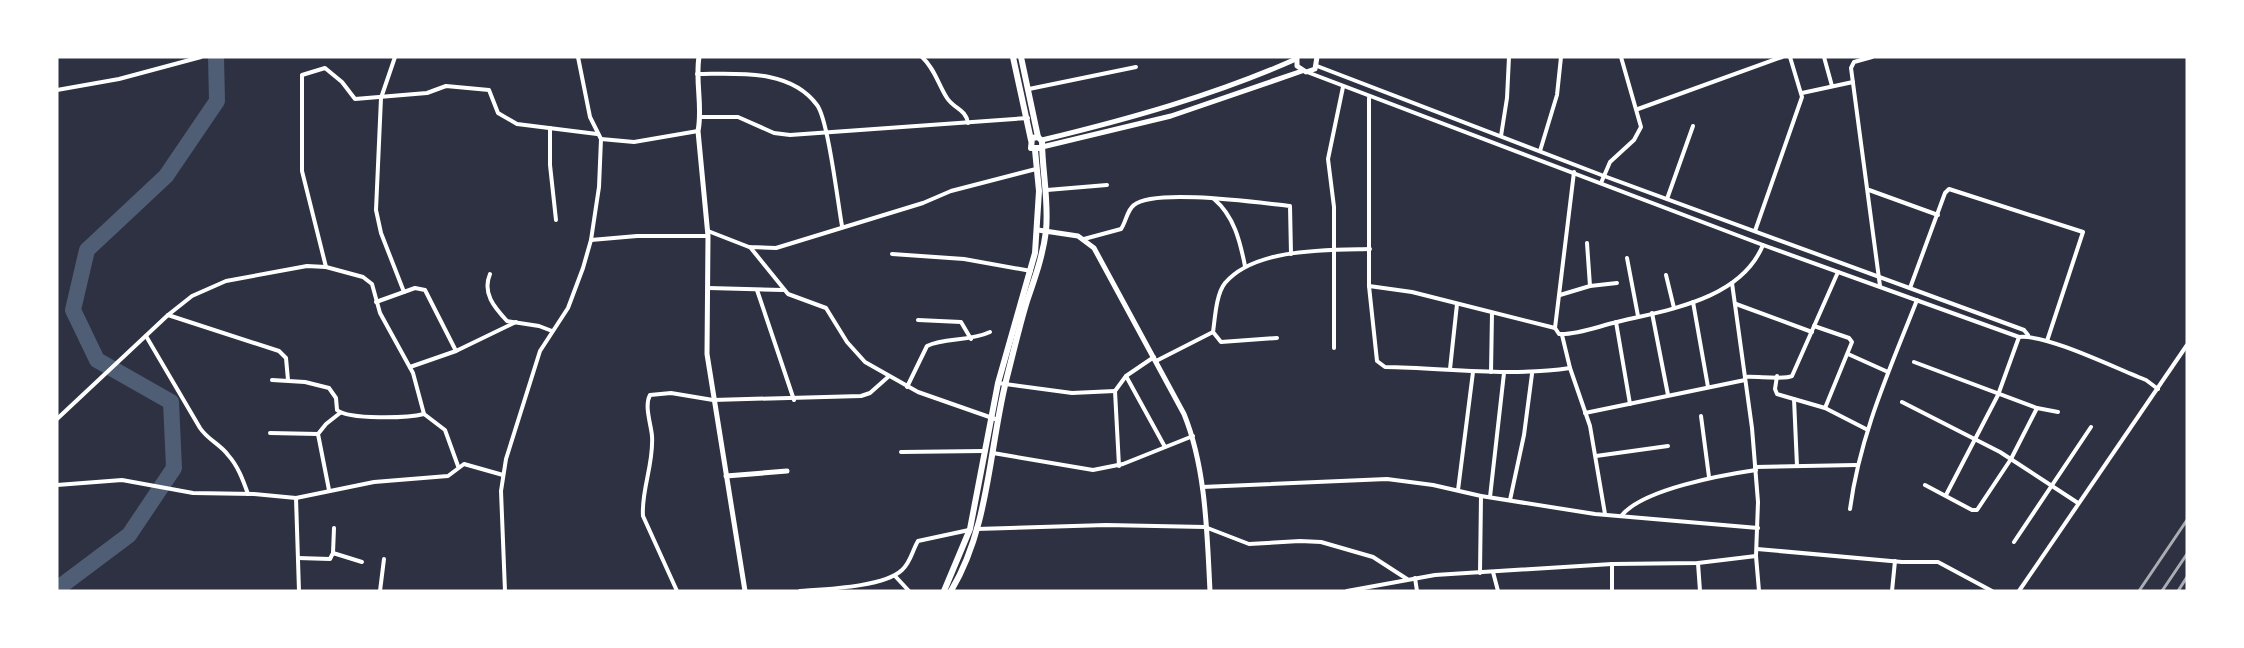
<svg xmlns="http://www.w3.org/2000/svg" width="2244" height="648" font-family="Merriweather,serif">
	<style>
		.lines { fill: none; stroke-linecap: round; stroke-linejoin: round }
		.river { stroke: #4f5d75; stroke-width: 16 }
		.minor { stroke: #fff; stroke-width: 4 }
		.tertiary { stroke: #fff; stroke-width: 5 }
		.primary { stroke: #fff; stroke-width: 6 }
		.rail { stroke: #abadb3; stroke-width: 3 }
	</style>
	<rect width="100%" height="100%" fill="#2d3142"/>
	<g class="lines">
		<!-- river -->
		<path class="river" d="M57 589 129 535 174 468 171 402 97 360 73 310 87 250 166 176 217 101 216 57"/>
		<!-- minor -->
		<g class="minor">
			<path d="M395 57 381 98 376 210 381 233 404 292"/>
			<path d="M922 57C935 69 938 84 947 98 954 109 966 109 968 123"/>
			<path d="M1824 57 1832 86"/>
			<path d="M1872 57 1854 62 1851 68 1880 286"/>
			<path d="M1317 66 1604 176 2024 330 2028 335"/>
			<path d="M1307 72 1763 245 2019 337C2047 334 2117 369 2146 380L2158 389"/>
			<path d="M697 74C736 74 790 68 817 105 828 119 838 204 842 226"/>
			<path d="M1029 89 1136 67"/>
			<path d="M57 90 119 79 201 57"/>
			<path d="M1802 93 1853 82"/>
			<path d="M1369 98V286L1377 361 1385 367C1447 368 1508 377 1570 368"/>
			<path d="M1638 109 1782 57"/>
			<path d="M701 117H738L774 133 790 135 1028 118"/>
			<path d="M550 128V165L556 220"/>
			<path d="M1501 136 1507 98 1509 57"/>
			<path d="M601 139 634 142 698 131"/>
			<path d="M1540 151 1557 95 1561 57"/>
			<path d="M1574 172 1555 328 1559 334C1576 335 1597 327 1613 323 1665 310 1740 301 1763 245"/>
			<path d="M1601 183 1610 162 1634 140 1641 127 1621 57"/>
			<path d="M1047 190 1107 185"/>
			<path d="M1869 190 1938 215"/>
			<path d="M1214 199C1234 216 1240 241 1245 266"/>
			<path d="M1667 199 1693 126"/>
			<path d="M708 231 749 247 776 248 923 203 951 191 1036 169"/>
			<path d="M1755 231 1802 97 1790 57"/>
			<path d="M1084 239 1121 229C1126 222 1127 210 1134 205 1155 188 1260 203 1290 206L1291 254"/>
			<path d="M591 240 637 236H708"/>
			<path d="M1587 243 1590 286"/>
			<path d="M750 247 788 294 826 308 847 342 865 362 918 392 998 420"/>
			<path d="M892 254 964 259 1031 271"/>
			<path d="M1627 258 1638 316"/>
			<path d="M326 267 302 171V75L325 68 342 82 355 99 427 93 446 86 489 90 498 113 517 124 597 134"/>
			<path d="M490 274C482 293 494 307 507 321L539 326 552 331"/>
			<path d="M1666 275 1674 308"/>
			<path d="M1732 283 1752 428 1758 502 1756 556 1759 591"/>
			<path d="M1369 286 1412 292 1555 328"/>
			<path d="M709 288 783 290"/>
			<path d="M1910 288 1945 193 1949 189 2083 232 2047 341"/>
			<path d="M757 290 794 400"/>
			<path d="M1560 295 1590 286 1617 283"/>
			<path d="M376 302 415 288 425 290 456 351"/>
			<path d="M1693 302 1708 387"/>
			<path d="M1736 304 1812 332"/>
			<path d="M1652 313 1668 395"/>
			<path d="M168 315 279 351 286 358 288 380"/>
			<path d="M918 320 961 322 971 339"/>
			<path d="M1616 322 1630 404"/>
			<path d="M1814 326 1849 338 1852 342 1825 408"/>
			<path d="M1562 335 1570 368 1590 426 1605 514"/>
			<path d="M146 336 200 428C208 440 220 444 228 455 238 466 243 480 248 494"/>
			<path d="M1277 338 1221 342 1213 332C1215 319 1216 294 1225 283 1255 248 1326 250 1370 249"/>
			<path d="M1334 348V207L1328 159 1343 87"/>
			<path d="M1848 354 1888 372"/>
			<path d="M1156 361 1213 332"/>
			<path d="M1914 362 2037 408 2058 412"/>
			<path d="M410 367 456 351 516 322"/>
			<path d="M1450 369 1457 304"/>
			<path d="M1491 372 1492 313"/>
			<path d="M1126 376 1165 447"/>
			<path d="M1777 376 1775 389 1777 394 1825 408 1866 429"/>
			<path d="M1745 377C1755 376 1786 380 1792 376L1838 272"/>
			<path d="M272 380 305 382 329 388 336 398 337 410C349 420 408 418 424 414"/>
			<path d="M998 383 1072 393 1115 391"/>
			<path d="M907 387 927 346C944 337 969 342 990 332"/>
			<path d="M1794 399 1797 466"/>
			<path d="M1902 402 2000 452 2078 503"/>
			<path d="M1585 413 1745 380"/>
			<path d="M1701 416 1709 477"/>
			<path d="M57 419 168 315 192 296 226 281 307 266 326 267 363 277 372 284 380 313 413 373 424 414 445 430 458 466"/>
			<path d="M270 433 318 434"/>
			<path d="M901 452 983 451"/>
			<path d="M993 453 1093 470 1123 464 1193 436"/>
			<path d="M1596 456 1668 446"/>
			<path d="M1119 466 1115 391 1126 376 1154 357"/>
			<path d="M1755 467 1856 465"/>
			<path d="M57 485 122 480 193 493 254 494 296 498 374 482 448 476 464 464 503 475"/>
			<path d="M1925 485 1972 510H1977L2011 459 2037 408"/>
			<path d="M1202 487 1387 479 1433 485 1481 496 1595 514 1758 528"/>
			<path d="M329 490 318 434 326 424 340 413"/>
			<path d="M1458 490 1473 372"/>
			<path d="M1946 495 1998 395 2019 337"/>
			<path d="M1490 497 1504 373"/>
			<path d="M296 498 299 591"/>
			<path d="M1510 500 1524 435 1532 374"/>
			<path d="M1850 509C1860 434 1890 369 1917 300"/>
			<path d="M1622 515C1644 489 1722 475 1756 470"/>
			<path d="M976 529 1106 525 1205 527 1249 544 1300 541 1321 542 1373 557 1407 579"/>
			<path d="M2014 542 2091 427"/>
			<path d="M1757 549 1902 562H1938L1992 591"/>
			<path d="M333 553 334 528"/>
			<path d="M298 558 330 559 333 553 362 562"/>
			<path d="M1698 563 1700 591"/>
			<path d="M1493 572 1498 591"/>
			<path d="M1480 573 1481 496"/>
			<path d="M895 576 909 591"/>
			<path d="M1415 578 1417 591"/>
			<path d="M380 591 384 559"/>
			<path d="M505 591 501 491 506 459 540 351 568 308 583 268 591 240 599 187 601 139 590 117 578 57"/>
			<path d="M677 591 643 516C641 490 654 464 652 436 651 424 644 406 650 395L671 393 713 400 861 396 870 393 888 377"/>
			<path d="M800 591C826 589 884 587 902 570 911 562 912 551 918 541L969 530"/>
			<path d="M1347 591 1435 575 1612 564 1698 563 1756 556"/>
			<path d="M1612 591V564"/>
			<path d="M1892 591 1895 561"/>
			<path d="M2019 591 2187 345"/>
		</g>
		<!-- tertiary -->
		<g class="tertiary">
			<path d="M699 57C695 82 703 107 698 131L708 236 707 354 745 591"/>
			<path d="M1297 57V66L1306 72 1315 69 1317 57"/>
			<path d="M1042 140C1129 119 1215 95 1296 59"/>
			<path d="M1042 147 1171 116 1302 71"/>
			<path d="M1038 230 1078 236 1094 248 1184 414C1206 468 1207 533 1210 591"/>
			<path d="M726 476 787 471"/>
		</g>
		<!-- primary -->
		<g class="primary">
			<path d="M1013 57 1031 140"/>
			<path d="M1021 57 1038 137"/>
			<path d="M944 591 970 529 998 383 1035 253 1039 191 1035 150"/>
			<path d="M951 591C989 528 989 450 1006 381 1013 354 1019 327 1027 301 1035 278 1043 255 1046 231 1049 200 1042 170 1042 141L1038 137 1032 138 1031 148H1040"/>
		</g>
		<!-- rail -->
		<g class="rail">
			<path d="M2139 591 2187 520"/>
			<path d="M2162 591 2187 554"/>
			<path d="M2178 591 2187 577"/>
		</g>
	</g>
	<!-- border -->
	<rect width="2244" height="648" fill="none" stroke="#ffffff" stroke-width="117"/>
</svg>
